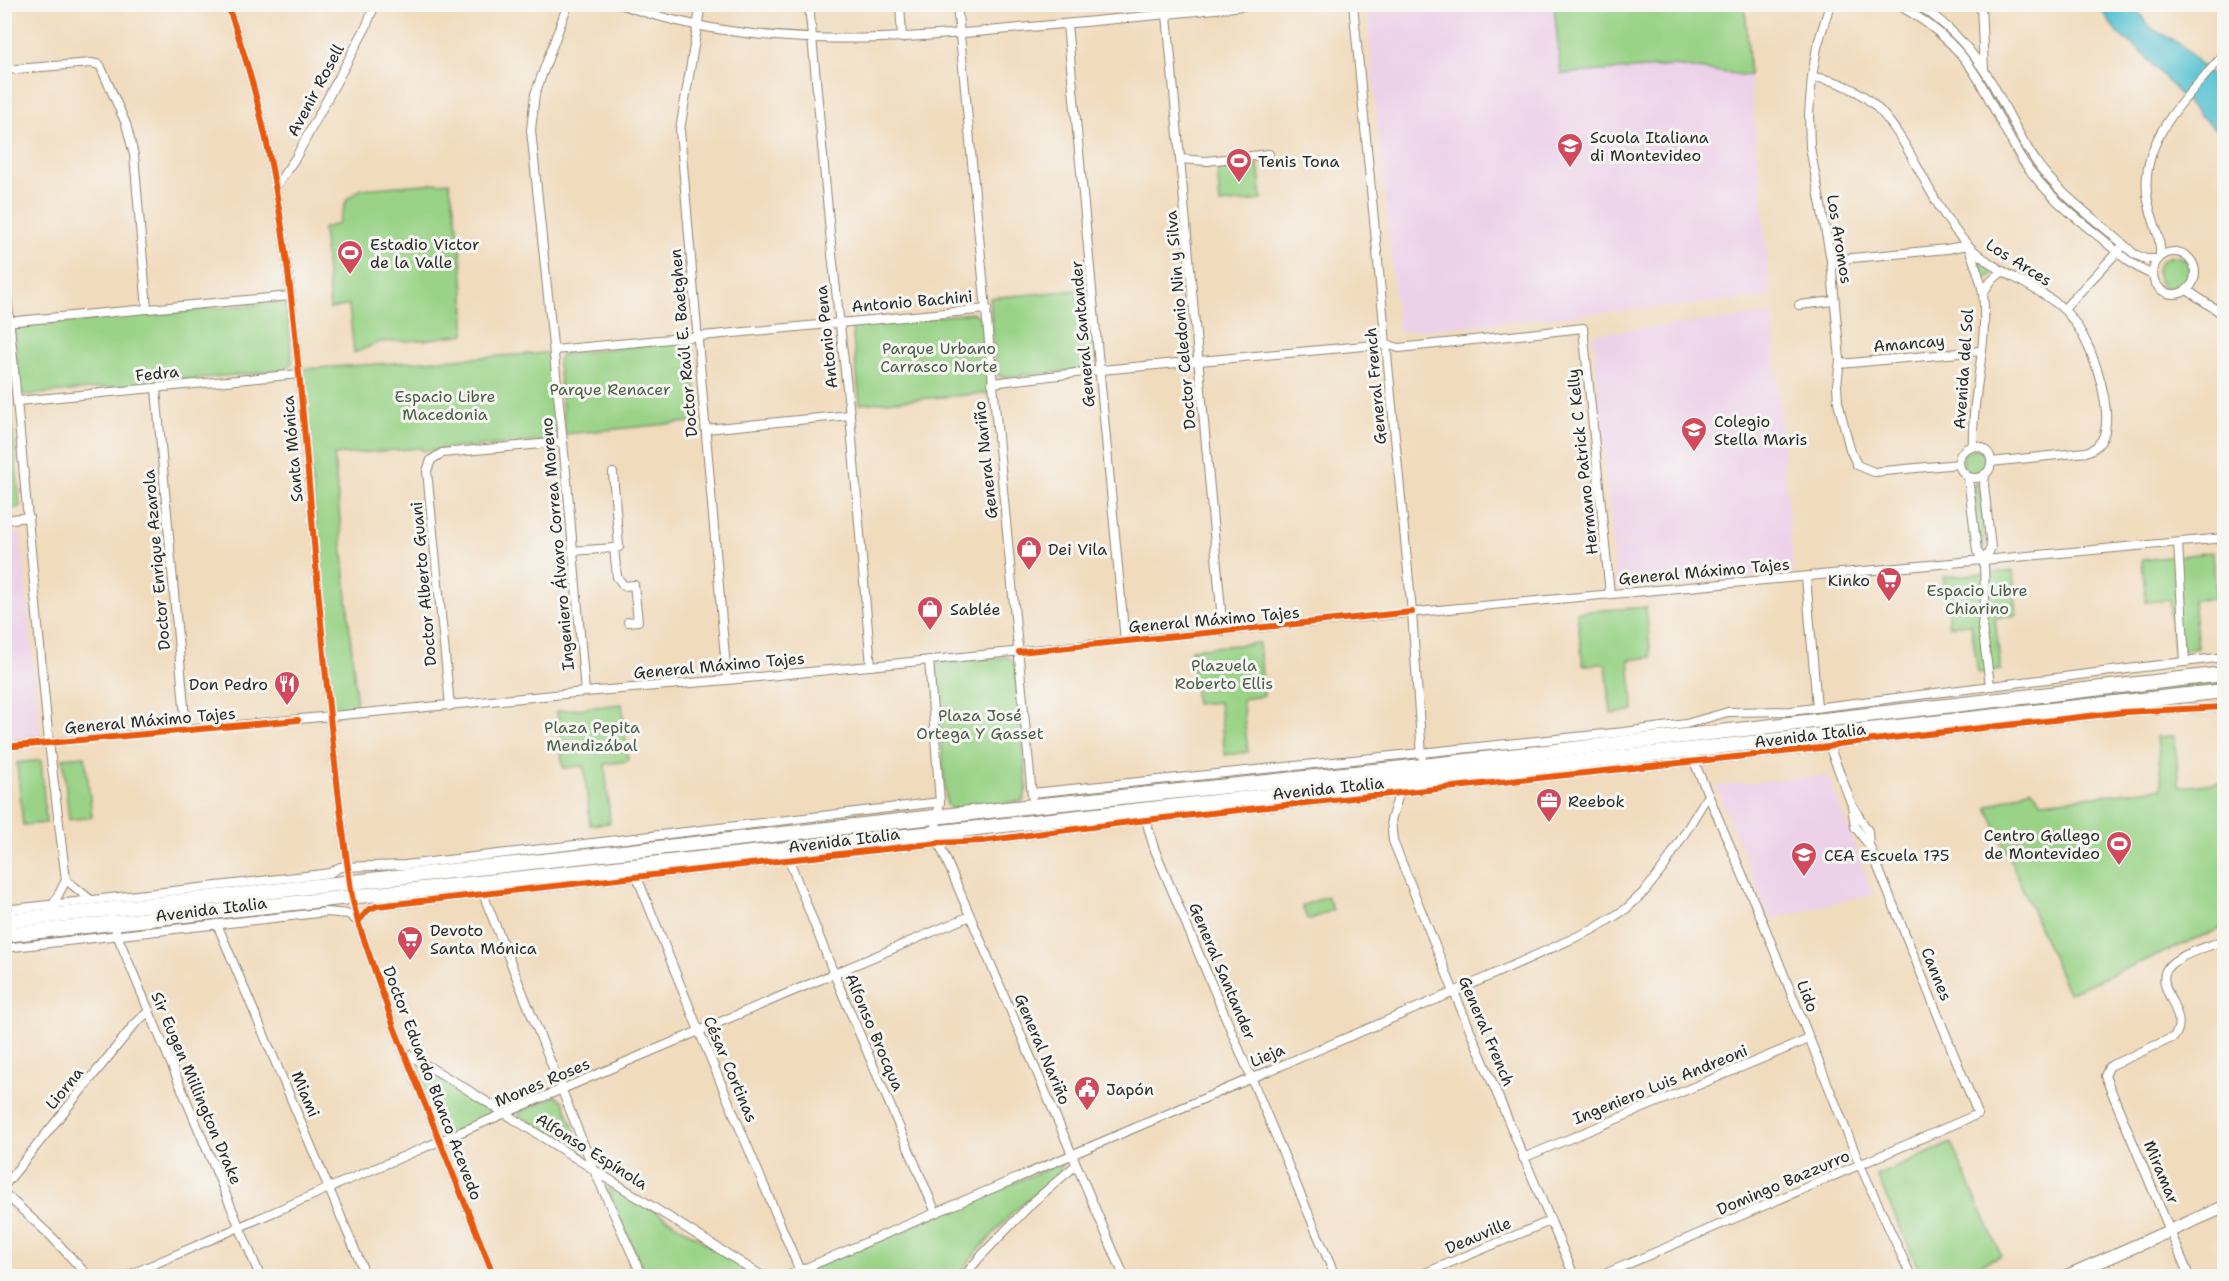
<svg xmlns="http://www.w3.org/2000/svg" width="2229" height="1281" font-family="'Shantell Sans',sans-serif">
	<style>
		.built { fill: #edd1e9 }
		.green { fill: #9ad387; stroke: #627f59; stroke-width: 1.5 }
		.water { fill: #57c2d2; stroke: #41767e; stroke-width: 1.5 }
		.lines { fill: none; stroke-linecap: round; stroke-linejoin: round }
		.street-casing { stroke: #8e8374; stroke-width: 10 }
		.secondary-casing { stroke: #8e8374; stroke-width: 14 }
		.primary-casing { stroke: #8e8374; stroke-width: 16 }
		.street { stroke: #fff; stroke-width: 8 }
		.secondary { stroke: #fff; stroke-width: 12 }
		.primary { stroke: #fff; stroke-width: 14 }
		.cycleway-casing { stroke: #f6f6f2; stroke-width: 10 }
		.cycleway { stroke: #e8590c; stroke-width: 6 }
		.labels { text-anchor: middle; stroke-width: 6; stroke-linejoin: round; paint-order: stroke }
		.street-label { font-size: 16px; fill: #2b2b2b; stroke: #f6f6f2 }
		.poi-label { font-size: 16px; fill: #2b2b2b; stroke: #f6f6f2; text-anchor: start }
		.park-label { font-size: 16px; fill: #4c5d47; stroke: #f6f6f2 }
	</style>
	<rect width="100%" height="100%" fill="#f6f6f2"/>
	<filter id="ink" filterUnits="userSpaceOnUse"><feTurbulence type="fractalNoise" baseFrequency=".0167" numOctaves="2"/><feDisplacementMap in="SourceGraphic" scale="12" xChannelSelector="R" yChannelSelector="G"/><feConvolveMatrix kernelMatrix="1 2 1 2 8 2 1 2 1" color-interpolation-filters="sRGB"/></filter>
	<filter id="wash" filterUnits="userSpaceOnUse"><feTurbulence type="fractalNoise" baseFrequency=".008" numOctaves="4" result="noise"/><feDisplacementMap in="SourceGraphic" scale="24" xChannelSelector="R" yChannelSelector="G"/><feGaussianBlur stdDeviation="1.35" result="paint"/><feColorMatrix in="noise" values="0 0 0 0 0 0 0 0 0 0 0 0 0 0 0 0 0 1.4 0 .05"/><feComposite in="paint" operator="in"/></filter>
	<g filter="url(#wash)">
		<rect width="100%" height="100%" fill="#f1dbbd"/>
		<!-- built -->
		<g class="built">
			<path d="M1488 5H1554L1561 74 1674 66 1750 76 1771 297 1398 332 1367 14Z"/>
			<path d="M1772 314 1793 573 1617 588 1593 334Z"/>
			<path d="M21 533 40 737 5 740V534Z"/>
			<path d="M1828 775 1873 894 1770 919 1716 786Z"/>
		</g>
		<!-- green -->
		<g class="green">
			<path d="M1554 5H1745L1750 76 1674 66 1561 74Z"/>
			<path d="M1984 82H1987L2011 131 2032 163 2048 182 2116 243H2113L2055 195 2023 157Z"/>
			<path d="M1258 163 1262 200 1220 204 1217 167Z"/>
			<path d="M449 182C460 232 465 282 465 334L423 340 380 342 354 353 349 305 330 309 323 228 338 224 347 199 361 189Z"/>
			<circle cx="2174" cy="273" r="17"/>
			<path d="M1975 257 1997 271 1983 281Z"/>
			<path d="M1088 289 1094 364 1088 369 1005 377 999 376 995 367 990 298Z"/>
			<path d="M269 303H282L287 308 292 362 286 370 29 395 20 393 14 330 22 326Z"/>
			<path d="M971 313 976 314 982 320 989 393 860 404 852 327Z"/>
			<path d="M5 340 20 507 5 510H4Z"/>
			<path d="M687 341 691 344 699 421 565 434 558 362 561 354Z"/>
			<path d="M546 353 550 355 557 432 554 440 422 451 421 448 334 455 357 709 333 711 302 369Z"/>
			<circle cx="1975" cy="462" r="13"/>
			<path d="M1976 483 1979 485 1985 548 1983 551 1979 548 1973 486Z"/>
			<path d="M2213 552 2216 599 2193 600 2198 648 2174 652 2169 600 2146 602 2142 560Z"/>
			<path d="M2013 571 2017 615 1995 618 2001 670 1978 673 1971 624 1949 626 1943 577Z"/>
			<path d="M1646 607 1651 657 1629 660 1634 711 1611 714 1606 664 1583 665 1577 612Z"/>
			<path d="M1259 643 1264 696 1242 699 1248 752 1225 755 1219 702 1196 704 1191 649Z"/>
			<path d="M1006 657 1011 659 1015 665 1027 787 1023 801 951 809 947 805 946 800 935 667 940 663Z"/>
			<path d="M2224 681V688L1703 742V738Z"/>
			<path d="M622 704 628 761 605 764 610 823 590 825 584 766 563 768 557 711Z"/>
			<path d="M2174 736 2180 787 2224 782V927L2068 993 1987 807 2031 789 2042 802 2162 788 2157 737Z"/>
			<path d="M85 756 92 817 69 820 63 758Z"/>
			<path d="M41 760 46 823 23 825 17 763Z"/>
			<path d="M927 824V827L411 884V881Z"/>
			<path d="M1327 896 1333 910 1308 920 1302 906Z"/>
			<path d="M412 1061 493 1109V1114L449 1134 442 1132Z"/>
			<path d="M556 1096 563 1101 585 1157 520 1116 519 1112Z"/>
			<path d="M1951 1143 2001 1255 1953 1276H1922L1877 1176Z"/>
			<path d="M1061 1163 1062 1167 1058 1175 1012 1213 956 1276H792Z"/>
			<path d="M610 1183 759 1276H645L608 1189Z"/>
		</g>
		<!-- water -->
		<path class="water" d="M2098 5H2125L2140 14 2149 27 2181 45 2209 73 2224 83V137L2190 106 2140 50 2118 34Z"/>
	</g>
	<g filter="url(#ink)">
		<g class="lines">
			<defs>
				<g id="street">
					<path d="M227 4C278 140 291 285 304 427 318 584 329 741 352 897L358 922 394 1027 494 1276"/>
					<path d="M568 4 535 94 531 130 568 492 585 692"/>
					<path d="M620 4C752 52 893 40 1030 27 1107 20 1184 13 1261 4"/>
					<path d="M701 4 680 130 727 680"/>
					<path d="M809 4 832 254 850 415 871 666"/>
					<path d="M900 4 902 38"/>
					<path d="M957 4 1032 796"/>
					<path d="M1166 4 1223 632"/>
					<path d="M1262 4 1281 7 1321 4"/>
					<path d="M1353 4 1412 612 1422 756"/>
					<path d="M1830 4 1817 47 1812 77 1809 114 1810 147 1831 260 1840 360 1837 385 1838 402 1850 449 1857 465 1874 472 1959 464"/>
					<path d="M1896 4C1934 24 1967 54 1986 93 1998 116 2009 139 2023 161 2044 192 2072 215 2101 238 2118 252 2132 267 2153 275"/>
					<path d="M1916 4C1947 22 1974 52 1992 83 2008 111 2020 140 2040 167 2066 201 2103 224 2134 254L2146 259H2158"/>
					<path d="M1981 4 1984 70"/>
					<path d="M1067 24 1125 641"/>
					<path d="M4 70 91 63 100 65 126 124 134 155 147 309"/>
					<path d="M1812 77C1906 87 1912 189 1969 246 1994 271 2028 282 2056 303 2085 324 2103 377 2106 412 2107 429 2105 446 2086 452L1991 462"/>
					<path d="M1180 159 1207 161 1269 154"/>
					<path d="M276 186 296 157 366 27 375 4"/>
					<circle cx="2174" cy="273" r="21"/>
					<path d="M2160 256C2162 235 2149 216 2147 194 2141 135 2190 95 2224 54"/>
					<path d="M1831 260 1947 249 1968 245C1973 261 1981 277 1983 294 1989 345 1971 395 1973 447"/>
					<path d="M4 262 49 743 66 880"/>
					<path d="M2187 290 2224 315"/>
					<path d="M1983 293 1991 281 2002 272"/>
					<path d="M1799 305 1835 301"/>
					<path d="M2064 309 2121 248"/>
					<path d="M5 322 290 296"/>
					<path d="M554 350 987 309"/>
					<path d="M1840 364 1981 351"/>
					<path d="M992 383 1101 370 1386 344 1399 348 1583 328 1610 594"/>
					<path d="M156 389 186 729"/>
					<path d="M18 401 299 374"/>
					<path d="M706 429 850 415"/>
					<circle cx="1975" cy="462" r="16"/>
					<path d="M613 473 619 547 614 548 617 577 624 586 634 585 638 621 628 622"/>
					<path d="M1968 477 1977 551 1984 561"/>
					<path d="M4 520 29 517"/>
					<path d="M2178 543 2185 662"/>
					<path d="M572 551 614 548"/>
					<path d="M1984 561 1985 599 1982 626 1990 685"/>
					<path d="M1984 561 1991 548 1984 485 1985 474"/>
					<path d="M1806 577 1817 707"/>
					<path d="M929 660 940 802 936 822 939 843 1124 1276"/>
					<path d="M450 706 427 471 431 460 442 453 563 442"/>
					<path d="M4 747 585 692 727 680 1438 610 2224 538"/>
					<path d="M1692 757 1764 925 1860 1165 1911 1276"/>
					<path d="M1032 793 1624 732 1686 724 1728 712 1791 711 2224 657"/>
					<path d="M1399 794 1391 820 1393 841 1454 992 1574 1276"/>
					<path d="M1852 805 1855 827 1869 845"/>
					<path d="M1146 817V820L1154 848 1335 1276"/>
					<path d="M789 860 834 974 936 1213"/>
					<path d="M637 877 699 1031 800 1271"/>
					<path d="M483 894 594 1170 642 1276"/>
					<path d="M52 907 66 880 91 900"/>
					<path d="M105 907 109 909 118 937 260 1276"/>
					<path d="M4 910 314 875 330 873 340 867 405 865 940 802"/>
					<path d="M358 922 368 910 377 906 876 850 939 843 982 841 1146 820 1829 747 1838 744 2125 712 2224 707"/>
					<path d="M217 924 366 1276"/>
					<path d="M4 948 327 912 349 914 358 922"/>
					<path d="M404 1052 460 1085 762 1276"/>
					<path d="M1523 1158 1809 1039"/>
					<path d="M4 1186 134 1025 149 1011"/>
					<path d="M4 1193 52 1237 88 1276"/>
					<path d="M127 1276 329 1188 970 916"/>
					<path d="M787 1276 1454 992 1594 929 1626 909 1645 891 1664 867 1708 795"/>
					<path d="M964 1276 980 1257 1032 1203 1076 1165"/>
					<path d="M1418 1276 1550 1221"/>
					<path d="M1600 1276 1978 1114 1869 845 1868 831 1852 805 1828 743"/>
					<path d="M2189 1276 2105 1076 2109 1067 2112 1065 2174 1037C2192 1013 2151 987 2169 966 2178 955 2210 946 2224 940"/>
				</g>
				<path id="secondary" d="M2067 1276 2224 1207"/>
				<g id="primary">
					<path d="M4 921 1033 806 1423 766 2224 674"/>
					<path d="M4 935 2224 691"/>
				</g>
			</defs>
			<!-- street casing -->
			<use href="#street" class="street-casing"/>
			<!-- secondary casing -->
			<use href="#secondary" class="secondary-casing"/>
			<!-- primary casing -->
			<use href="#primary" class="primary-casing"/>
			<!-- street -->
			<use href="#street" class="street"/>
			<!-- secondary -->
			<use href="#secondary" class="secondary"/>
			<!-- primary -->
			<use href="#primary" class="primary"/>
			<defs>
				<g id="cycleway">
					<path d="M227 4C278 140 291 285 304 427 318 584 329 741 352 897L358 922 394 1027 494 1276"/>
					<path d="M1019 652 1412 612"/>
					<path d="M4 747 298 720"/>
					<path d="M358 922 368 910 377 906 876 850 939 843 982 841 1146 820 1829 747 1838 744 2125 712 2224 707"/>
				</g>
			</defs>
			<!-- cycleway casing -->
			<use href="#cycleway" class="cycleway-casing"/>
			<!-- cycleway -->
			<use href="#cycleway" class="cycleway"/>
		</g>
	</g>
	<!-- icons -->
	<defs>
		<symbol id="school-pin" viewBox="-11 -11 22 30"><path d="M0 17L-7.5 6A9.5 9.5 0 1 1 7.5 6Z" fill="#d1495b" stroke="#f6f6f2"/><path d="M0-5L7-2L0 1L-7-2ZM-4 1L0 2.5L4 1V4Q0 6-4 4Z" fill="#fff"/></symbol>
		<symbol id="stadium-pin" viewBox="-11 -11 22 30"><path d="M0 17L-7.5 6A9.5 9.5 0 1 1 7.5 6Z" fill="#d1495b" stroke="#f6f6f2"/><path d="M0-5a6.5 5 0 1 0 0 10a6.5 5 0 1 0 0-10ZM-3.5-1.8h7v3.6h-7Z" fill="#fff"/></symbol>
		<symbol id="shop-pin" viewBox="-11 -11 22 30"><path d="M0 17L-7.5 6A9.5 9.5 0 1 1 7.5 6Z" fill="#d1495b" stroke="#f6f6f2"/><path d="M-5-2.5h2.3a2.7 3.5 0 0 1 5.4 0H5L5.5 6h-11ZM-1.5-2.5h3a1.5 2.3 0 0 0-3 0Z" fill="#fff"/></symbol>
		<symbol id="supermarket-pin" viewBox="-11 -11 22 30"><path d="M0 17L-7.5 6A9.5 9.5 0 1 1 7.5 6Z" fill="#d1495b" stroke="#f6f6f2"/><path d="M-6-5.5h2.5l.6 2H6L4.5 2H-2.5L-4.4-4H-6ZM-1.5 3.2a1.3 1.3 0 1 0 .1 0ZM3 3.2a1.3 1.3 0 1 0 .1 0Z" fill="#fff"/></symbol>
		<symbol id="restaurant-pin" viewBox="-11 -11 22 30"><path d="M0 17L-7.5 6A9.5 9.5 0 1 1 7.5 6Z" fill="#d1495b" stroke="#f6f6f2"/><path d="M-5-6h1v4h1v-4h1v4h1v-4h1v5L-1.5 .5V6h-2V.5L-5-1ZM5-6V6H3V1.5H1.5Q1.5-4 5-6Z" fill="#fff"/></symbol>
		<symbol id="office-pin" viewBox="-11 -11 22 30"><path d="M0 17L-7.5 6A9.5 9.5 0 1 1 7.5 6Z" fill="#d1495b" stroke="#f6f6f2"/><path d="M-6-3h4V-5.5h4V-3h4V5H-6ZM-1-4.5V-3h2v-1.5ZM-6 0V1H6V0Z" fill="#fff"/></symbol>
		<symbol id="civic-pin" viewBox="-11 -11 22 30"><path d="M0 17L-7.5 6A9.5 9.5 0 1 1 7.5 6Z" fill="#d1495b" stroke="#f6f6f2"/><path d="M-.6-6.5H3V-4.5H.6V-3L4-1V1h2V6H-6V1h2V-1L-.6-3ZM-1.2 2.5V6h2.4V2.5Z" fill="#fff"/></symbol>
	</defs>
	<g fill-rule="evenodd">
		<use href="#school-pin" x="1555" y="131" width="30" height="40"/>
		<use href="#stadium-pin" x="1224" y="146" width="30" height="40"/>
		<use href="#stadium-pin" x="335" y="238" width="30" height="40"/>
		<use href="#school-pin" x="1679" y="415" width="30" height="40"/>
		<use href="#shop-pin" x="1014" y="534" width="30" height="40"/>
		<use href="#supermarket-pin" x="1874" y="565" width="30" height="40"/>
		<use href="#shop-pin" x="915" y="594" width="30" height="40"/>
		<use href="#restaurant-pin" x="272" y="669" width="30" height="40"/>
		<use href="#office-pin" x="1534" y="786" width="30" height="40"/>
		<use href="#stadium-pin" x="2104" y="829" width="30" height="40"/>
		<use href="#school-pin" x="1789" y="840" width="30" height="40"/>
		<use href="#supermarket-pin" x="395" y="924" width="30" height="40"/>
		<use href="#civic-pin" x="1072" y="1074" width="30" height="40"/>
	</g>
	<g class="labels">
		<!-- street labels -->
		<g class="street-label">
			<text transform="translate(315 90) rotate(-62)" y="6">Avenir Rosell</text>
			<text transform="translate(1840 239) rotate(81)" y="6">Los Aromos</text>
			<text transform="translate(2019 262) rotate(32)" y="6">Los Arces</text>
			<text transform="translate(912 301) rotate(-5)" y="6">Antonio Bachini</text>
			<text transform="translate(1180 320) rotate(-95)" y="6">Doctor Celedonio Nin y Silva</text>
			<text transform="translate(1082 334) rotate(-95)" y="6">General Santander</text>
			<text transform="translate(826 337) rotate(-96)" y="6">Antonio Pena</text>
			<text transform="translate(683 343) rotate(-95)" y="6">Doctor Raúl E. Baetghen</text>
			<text transform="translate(1909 343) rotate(-5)" y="6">Amancay</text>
			<text transform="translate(1963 369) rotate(-86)" y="6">Avenida del Sol</text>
			<text transform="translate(157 373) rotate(-6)" y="6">Fedra</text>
			<text transform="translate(1375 386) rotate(-95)" y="6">General French</text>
			<text transform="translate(292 449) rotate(-95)" y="6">Santa Mónica</text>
			<text transform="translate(985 460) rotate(-96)" y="6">General Nariño</text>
			<text transform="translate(1582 462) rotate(-96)" y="6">Hermano Patrick C Kelly</text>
			<text transform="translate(557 544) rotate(-95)" y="6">Ingeniero Álvaro Correa Moreno</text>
			<text transform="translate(156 560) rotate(-95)" y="6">Doctor Enrique Azarola</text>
			<text transform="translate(1704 571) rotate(-5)" y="6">General Máximo Tajes</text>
			<text transform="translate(423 584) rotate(-95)" y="6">Doctor Alberto Guani</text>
			<text transform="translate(1214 619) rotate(-5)" y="6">General Máximo Tajes</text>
			<text transform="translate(719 665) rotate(-5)" y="6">General Máximo Tajes</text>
			<text transform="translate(150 720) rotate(-5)" y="6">General Máximo Tajes</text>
			<text transform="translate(1810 735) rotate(-7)" y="6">Avenida Italia</text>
			<text transform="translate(1328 788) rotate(-6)" y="6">Avenida Italia</text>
			<text transform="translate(844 840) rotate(-7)" y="6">Avenida Italia</text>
			<text transform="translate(211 909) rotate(-7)" y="6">Avenida Italia</text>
			<text transform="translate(1223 971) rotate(67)" y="6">General Santander</text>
			<text transform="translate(1937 974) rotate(68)" y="6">Cannes</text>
			<text transform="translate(1808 996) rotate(69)" y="6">Lido</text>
			<text transform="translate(1487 1031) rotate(67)" y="6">General French</text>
			<text transform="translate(875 1032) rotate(67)" y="6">Alfonso Brocqua</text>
			<text transform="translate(1043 1049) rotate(67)" y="6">General Nariño</text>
			<text transform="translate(1267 1055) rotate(-23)" y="6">Lieja</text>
			<text transform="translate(731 1069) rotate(67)" y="6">César Cortinas</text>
			<text transform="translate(542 1082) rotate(-23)" y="6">Mones Roses</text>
			<text transform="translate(433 1083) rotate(69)" y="6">Doctor Eduardo Blanco Acevedo</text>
			<text transform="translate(1660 1084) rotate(-22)" y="6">Ingeniero Luis Andreoni</text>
			<text transform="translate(64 1088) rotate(-51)" y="6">Liorna</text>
			<text transform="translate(197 1088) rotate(67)" y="6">Sir Eugen Millington Drake</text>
			<text transform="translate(306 1094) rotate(67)" y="6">Miami</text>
			<text transform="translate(592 1151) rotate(32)" y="6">Alfonso Espínola</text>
			<text transform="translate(2162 1172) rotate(67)" y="6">Miramar</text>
			<text transform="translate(1783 1182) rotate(-23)" y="6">Domingo Bazzurro</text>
			<text transform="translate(1478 1235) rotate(-23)" y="6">Deauville</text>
		</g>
		<!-- poi labels -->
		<g class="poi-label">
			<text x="1590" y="143">Scuola Italiana<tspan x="1590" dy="18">di Montevideo</tspan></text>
			<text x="1258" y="167">Tenis Tona</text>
			<text x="370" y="250">Estadio Victor<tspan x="370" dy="18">de la Valle</tspan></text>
			<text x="1714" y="427">Colegio<tspan x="1714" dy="18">Stella Maris</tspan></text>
			<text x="1048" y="555">Dei Vila</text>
			<text x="1870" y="586" text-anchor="end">Kinko</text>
			<text x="950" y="615">Sablée</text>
			<text x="268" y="690" text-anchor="end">Don Pedro</text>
			<text x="1568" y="807">Reebok</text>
			<text x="2100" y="841" text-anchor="end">Centro Gallego<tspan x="2100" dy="18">de Montevideo</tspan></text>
			<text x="1824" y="861">CEA Escuela 175</text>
			<text x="430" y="936">Devoto<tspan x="430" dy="18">Santa Mónica</tspan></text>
			<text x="1106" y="1095">Japón</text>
		</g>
		<!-- park labels -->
		<g class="park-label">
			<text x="939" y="354">Parque Urbano<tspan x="939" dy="18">Carrasco Norte</tspan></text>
			<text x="610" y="395">Parque Renacer</text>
			<text x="445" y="402">Espacio Libre<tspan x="445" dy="18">Macedonia</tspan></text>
			<text x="1977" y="596">Espacio Libre<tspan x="1977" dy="18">Chiarino</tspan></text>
			<text x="1224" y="671">Plazuela<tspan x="1224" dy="18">Roberto Ellis</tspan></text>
			<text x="980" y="721">Plaza José<tspan x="980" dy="18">Ortega Y Gasset</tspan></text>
			<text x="592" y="733">Plaza Pepita<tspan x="592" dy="18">Mendizábal</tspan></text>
		</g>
	</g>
	<!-- margin -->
	<rect width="2229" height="1281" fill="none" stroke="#f6f6f2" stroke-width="24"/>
</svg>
